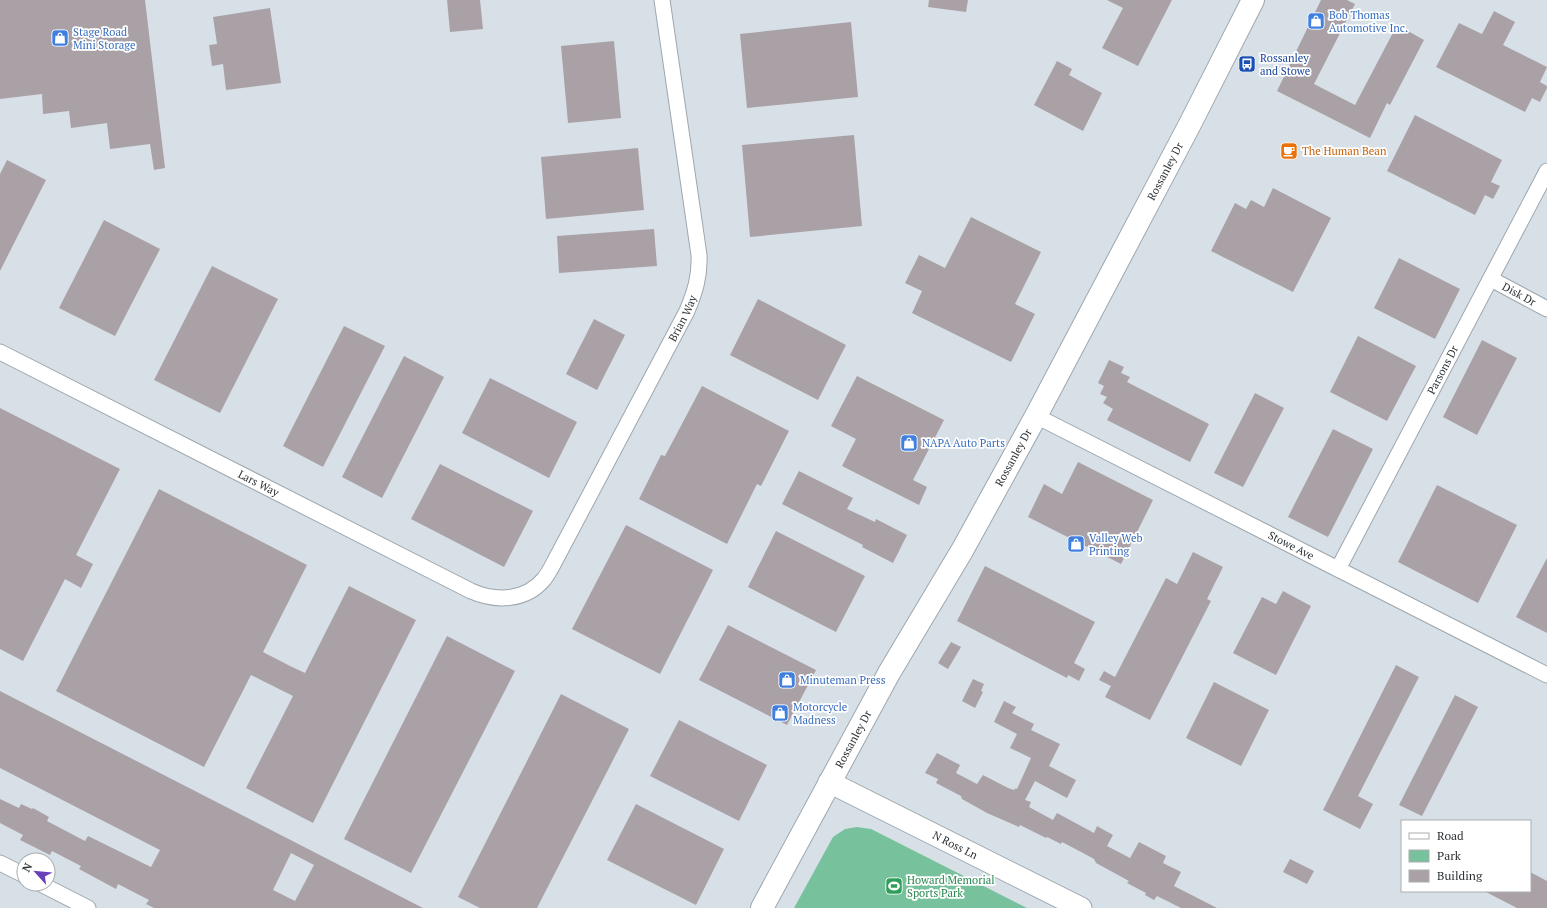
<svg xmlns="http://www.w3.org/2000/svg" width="1547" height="908" font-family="'PT Serif',serif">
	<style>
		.green { fill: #77c19c }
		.building { fill: #aaa1a7; fill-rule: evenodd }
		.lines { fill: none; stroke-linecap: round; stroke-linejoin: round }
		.minor-casing { stroke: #9ea7ae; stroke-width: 17 }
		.secondary-casing { stroke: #9ea7ae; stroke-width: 23 }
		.primary-casing { stroke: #9ea7ae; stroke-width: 24 }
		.minor { stroke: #fff; stroke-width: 15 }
		.secondary { stroke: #fff; stroke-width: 21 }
		.primary { stroke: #fff; stroke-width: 22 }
		.labels { text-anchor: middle; stroke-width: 3.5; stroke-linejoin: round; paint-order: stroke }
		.shop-label { font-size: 11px; fill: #366cbe; stroke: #fff; text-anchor: start }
		.transit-label { font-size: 11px; fill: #164399; stroke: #fff; text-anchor: start }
		.food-label { font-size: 11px; fill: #c56008; stroke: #fff; text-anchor: start }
		.street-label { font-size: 11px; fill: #2d3134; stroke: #fff }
		.leisure-label { font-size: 11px; fill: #27864d; stroke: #fff; text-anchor: start }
	</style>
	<rect width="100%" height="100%" fill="#d7e0e7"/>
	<!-- green -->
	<path class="green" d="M857 827 871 829 1027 908H794L833 837 845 829Z"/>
	<!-- building -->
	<g class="building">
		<path d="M0 0H145L165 168 154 170 150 144 110 149 107 123 71 128 69 111 43 114 42 94 0 99Z"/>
		<path d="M447 0H480L483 29 450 32Z"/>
		<path d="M929 0H968L966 12 928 7Z"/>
		<path d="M1107 0H1172L1138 66 1102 48 1123 8Z"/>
		<path d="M1321 0H1347L1355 4 1314 84 1355 105 1397 25 1424 40 1390 105 1387 103 1370 138 1277 91Z"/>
		<path d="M270 8 281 83 226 90 223 64 212 66 209 45 217 44 213 17Z"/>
		<path d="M1494 11 1515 22 1503 45 1547 67 1540 82 1547 86V88L1540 102 1532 98 1525 112 1436 67 1459 23 1482 34Z"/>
		<path d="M851 22 858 97 747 108 740 34Z"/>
		<path d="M614 41 621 118 568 123 561 46Z"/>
		<path d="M1057 61 1072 69 1069 75 1102 93 1083 131 1034 105Z"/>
		<path d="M1415 115 1502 160 1491 182 1500 186 1493 199 1485 195 1475 215 1387 171Z"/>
		<path d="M854 135 862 226 750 237 742 145Z"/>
		<path d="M638 148 644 210 546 219 541 157Z"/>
		<path d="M7 160 46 180 0 271V174Z"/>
		<path d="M1273 188 1331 218 1293 292 1211 251 1235 203 1246 209 1251 200 1264 207Z"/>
		<path d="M971 217 1041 252 1015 304 1035 314 1011 362 912 313 922 291 905 283 919 255 945 268Z"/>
		<path d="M104 220 160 249 115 336 59 308Z"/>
		<path d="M654 229 657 266 559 273 557 236Z"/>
		<path d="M1399 258 1460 289 1435 339 1374 308Z"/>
		<path d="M212 266 278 299 220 413 154 380Z"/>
		<path d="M758 299 846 345 818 400 730 355Z"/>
		<path d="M594 319 625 335 597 390 566 374Z"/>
		<path d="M344 326 385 346 323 467 283 446Z"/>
		<path d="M1358 336 1416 366 1387 421 1330 392Z"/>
		<path d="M1482 340 1517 358 1477 435 1443 417Z"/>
		<path d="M404 356 444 377 382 498 342 477Z"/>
		<path d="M1109 360 1124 367 1121 373 1130 377 1127 382 1209 424 1190 462 1107 420 1113 409 1103 403 1107 397 1100 394 1104 386 1098 383Z"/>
		<path d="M857 376 944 420 913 480 927 487 919 505 842 466 856 439 831 426Z"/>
		<path d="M490 378 577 422 549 478 462 433Z"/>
		<path d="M702 386 789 431 761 486 757 484 727 544 639 499 661 455 665 456Z"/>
		<path d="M1255 393 1284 408 1243 487 1214 473Z"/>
		<path d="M0 408 120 469 76 555 93 564 81 588 65 579 23 661 0 649Z"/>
		<path d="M1333 429 1373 449 1328 537 1288 517Z"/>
		<path d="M1078 462 1153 500 1121 564 1028 517 1044 484 1062 494Z"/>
		<path d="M440 464 533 511 504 567 411 519Z"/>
		<path d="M799 471 853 498 847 509 875 522 876 519 907 535 893 563 862 547 863 545 782 504Z"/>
		<path d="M1437 485 1517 525 1478 603 1398 562Z"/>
		<path d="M159 489 307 565 263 652 290 666 305 673 349 586 416 620 313 823 246 788 293 696 251 675 204 767 56 691Z"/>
		<path d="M626 525 713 570 660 674 572 629Z"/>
		<path d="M776 531 865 576 836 632 748 587Z"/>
		<path d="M1193 552 1223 567 1207 599 1211 601 1150 720 1105 697 1111 686 1099 680 1104 671 1115 677 1166 578 1177 584Z"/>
		<path d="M1547 558V633L1516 617Z"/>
		<path d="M985 566 1095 622 1074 663 1085 669 1079 681 1068 675 1067 678 957 621Z"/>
		<path d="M1283 591 1311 606 1276 675 1233 653 1262 597 1276 604Z"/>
		<path d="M728 625 816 670 787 725 699 680Z"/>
		<path d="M447 636 515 671 411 873 344 839Z"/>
		<path d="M951 642 961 647 948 669 938 663Z"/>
		<path d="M1396 665 1419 677 1358 796 1373 804 1360 829 1323 810Z"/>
		<path d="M973 679 984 684 981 691 983 692 975 708 962 701Z"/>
		<path d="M1214 682 1269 710 1241 766 1186 738Z"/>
		<path d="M0 691 423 908H154L146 904 149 900 118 884 116 889 79 869 81 866 52 851 50 855 20 840 23 835 0 823V799L19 808 21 804 32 809 33 808 49 817 47 821 85 841 88 836 151 867 160 850 0 768ZM291 853 314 865 295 901 273 890Z"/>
		<path d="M561 694 629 729 537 908H480L458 897Z"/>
		<path d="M1455 695 1478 707 1422 816 1399 805Z"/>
		<path d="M1004 701 1016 707 1012 713 1034 724 1031 730 1060 744 1049 766 1076 780 1067 798 1035 781 1025 800 1031 802 1029 807 1053 820 1057 813 1094 833 1097 826 1113 835 1107 846 1130 858 1139 842 1166 856 1163 863 1181 872 1174 886 1217 908H1181L1157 896 1154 900 1145 895 1146 893 1127 883 1129 881 1096 863 1094 859 1083 853 1062 842 1061 844 1047 837 1046 838 1020 825 1019 827 987 813 962 799 961 796 936 783 938 779 925 773 937 753 960 765 956 773 977 784 983 775 1008 788 1014 790 1016 788 1017 789 1031 758 1010 748 1017 734 994 722Z"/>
		<path d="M679 720 767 765 739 821 650 776Z"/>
		<path d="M636 804 724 849 696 905 607 860Z"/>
		<path d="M1290 859 1314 871 1307 884 1283 872Z"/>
		<path d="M1530 872 1547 881V908H1517L1484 891H1530Z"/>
	</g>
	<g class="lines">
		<defs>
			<g id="minor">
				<path id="s1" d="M1491 279 1547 309"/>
				<path id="s2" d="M0 352 471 591C496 602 526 601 544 579 550 572 554 562 558 555L687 311C695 292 700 276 699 255L662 0"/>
				<path id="s3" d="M1036 416 1547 675"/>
				<path id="s4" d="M1338 569 1547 171"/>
				<path d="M0 863 24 875"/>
				<path d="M41 884 88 908"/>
			</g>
			<g id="secondary">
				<path id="s5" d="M829 782 1081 908"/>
			</g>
			<g id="primary">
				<path id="s6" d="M762 908 889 673 963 549 1036 416 1189 126 1253 0"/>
			</g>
		</defs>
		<!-- minor casing -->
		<use href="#minor" class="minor-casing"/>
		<!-- secondary casing -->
		<use href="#secondary" class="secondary-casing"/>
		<!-- primary casing -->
		<use href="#primary" class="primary-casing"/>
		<!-- minor -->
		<use href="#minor" class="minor"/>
		<!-- secondary -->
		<use href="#secondary" class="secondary"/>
		<!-- primary -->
		<use href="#primary" class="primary"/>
	</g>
	<!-- icons -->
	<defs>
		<symbol id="shop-square" viewBox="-11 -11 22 22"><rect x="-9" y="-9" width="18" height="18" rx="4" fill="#3f7fe0" stroke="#fff"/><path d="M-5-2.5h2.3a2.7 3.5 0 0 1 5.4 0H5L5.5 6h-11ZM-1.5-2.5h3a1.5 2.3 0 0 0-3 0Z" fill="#fff"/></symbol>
		<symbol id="bus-square" viewBox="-11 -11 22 22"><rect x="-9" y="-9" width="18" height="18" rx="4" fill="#1a4fb4" stroke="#fff"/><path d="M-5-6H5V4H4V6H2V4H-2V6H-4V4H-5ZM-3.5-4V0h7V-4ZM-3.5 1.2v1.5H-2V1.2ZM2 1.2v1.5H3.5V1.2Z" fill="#fff"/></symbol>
		<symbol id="cafe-square" viewBox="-11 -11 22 22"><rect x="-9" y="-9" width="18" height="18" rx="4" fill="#e8710a" stroke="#fff"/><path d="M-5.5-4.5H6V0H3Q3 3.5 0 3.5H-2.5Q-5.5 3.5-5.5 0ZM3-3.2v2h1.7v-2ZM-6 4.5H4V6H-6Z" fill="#fff"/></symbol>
		<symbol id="stadium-square" viewBox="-11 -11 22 22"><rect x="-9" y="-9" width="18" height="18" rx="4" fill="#2e9e5b" stroke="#fff"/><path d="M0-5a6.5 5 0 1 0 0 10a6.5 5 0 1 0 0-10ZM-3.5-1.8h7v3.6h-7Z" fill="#fff"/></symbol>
	</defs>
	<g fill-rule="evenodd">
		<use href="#shop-square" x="1306" y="11" width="20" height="20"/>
		<use href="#shop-square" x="50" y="28" width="20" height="20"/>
		<use href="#bus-square" x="1237" y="54" width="20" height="20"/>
		<use href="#cafe-square" x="1279" y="141" width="20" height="20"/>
		<use href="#shop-square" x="899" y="433" width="20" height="20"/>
		<use href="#shop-square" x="1066" y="534" width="20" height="20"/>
		<use href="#shop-square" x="777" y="670" width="20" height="20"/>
		<use href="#shop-square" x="770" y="703" width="20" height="20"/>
		<use href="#stadium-square" x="884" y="876" width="20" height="20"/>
	</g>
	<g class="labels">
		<!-- shop labels -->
		<g class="shop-label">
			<text x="1329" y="19">Bob Thomas<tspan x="1329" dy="13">Automotive Inc.</tspan></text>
			<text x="73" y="36">Stage Road<tspan x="73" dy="13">Mini Storage</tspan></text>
			<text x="922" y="447">NAPA Auto Parts</text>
			<text x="1089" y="542">Valley Web<tspan x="1089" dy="13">Printing</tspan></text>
			<text x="800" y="684">Minuteman Press</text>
			<text x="793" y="711">Motorcycle<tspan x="793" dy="13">Madness</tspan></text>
		</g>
		<!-- transit labels -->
		<g class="transit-label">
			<text x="1260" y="62">Rossanley<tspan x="1260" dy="13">and Stowe</tspan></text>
		</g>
		<!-- food labels -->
		<g class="food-label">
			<text x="1302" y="155">The Human Bean</text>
		</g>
		<!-- street labels -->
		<g class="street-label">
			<text dy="4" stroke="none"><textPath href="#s6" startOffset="840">Rossanley Dr</textPath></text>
			<text dy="4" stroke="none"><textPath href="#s1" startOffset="32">Disk Dr</textPath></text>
			<text dy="4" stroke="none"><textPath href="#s2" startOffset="903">Brian Way</textPath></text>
			<text dy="4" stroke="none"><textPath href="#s4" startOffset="225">Parsons Dr</textPath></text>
			<text dy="4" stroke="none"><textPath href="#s6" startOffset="516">Rossanley Dr</textPath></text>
			<text dy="4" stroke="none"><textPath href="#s2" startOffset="290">Lars Way</textPath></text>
			<text dy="4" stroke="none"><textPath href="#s3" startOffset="286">Stowe Ave</textPath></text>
			<text dy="4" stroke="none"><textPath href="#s6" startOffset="192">Rossanley Dr</textPath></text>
			<text dy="4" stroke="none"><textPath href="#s5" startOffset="141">N Ross Ln</textPath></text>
		</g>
		<!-- leisure labels -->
		<g class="leisure-label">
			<text x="907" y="884">Howard Memorial<tspan x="907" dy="13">Sports Park</tspan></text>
		</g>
	</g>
	<!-- legend -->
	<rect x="1401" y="820" width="130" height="72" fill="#ffffff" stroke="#abadae"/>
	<rect x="1409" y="833" width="20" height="6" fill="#ffffff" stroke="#abadae"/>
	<text x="1437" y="840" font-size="12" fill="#2d3134">Road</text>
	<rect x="1409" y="850" width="20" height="12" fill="#77c19c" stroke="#abadae"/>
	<text x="1437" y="860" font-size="12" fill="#2d3134">Park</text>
	<rect x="1409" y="870" width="20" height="12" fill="#aaa1a7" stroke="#abadae"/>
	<text x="1437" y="880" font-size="12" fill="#2d3134">Building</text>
	<!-- north arrow -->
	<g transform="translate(36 872) rotate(297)"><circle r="19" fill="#ffffff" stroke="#abadae"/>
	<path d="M0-3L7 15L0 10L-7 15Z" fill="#6840b8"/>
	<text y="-6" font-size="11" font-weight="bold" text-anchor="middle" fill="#2d3134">N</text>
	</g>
</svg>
